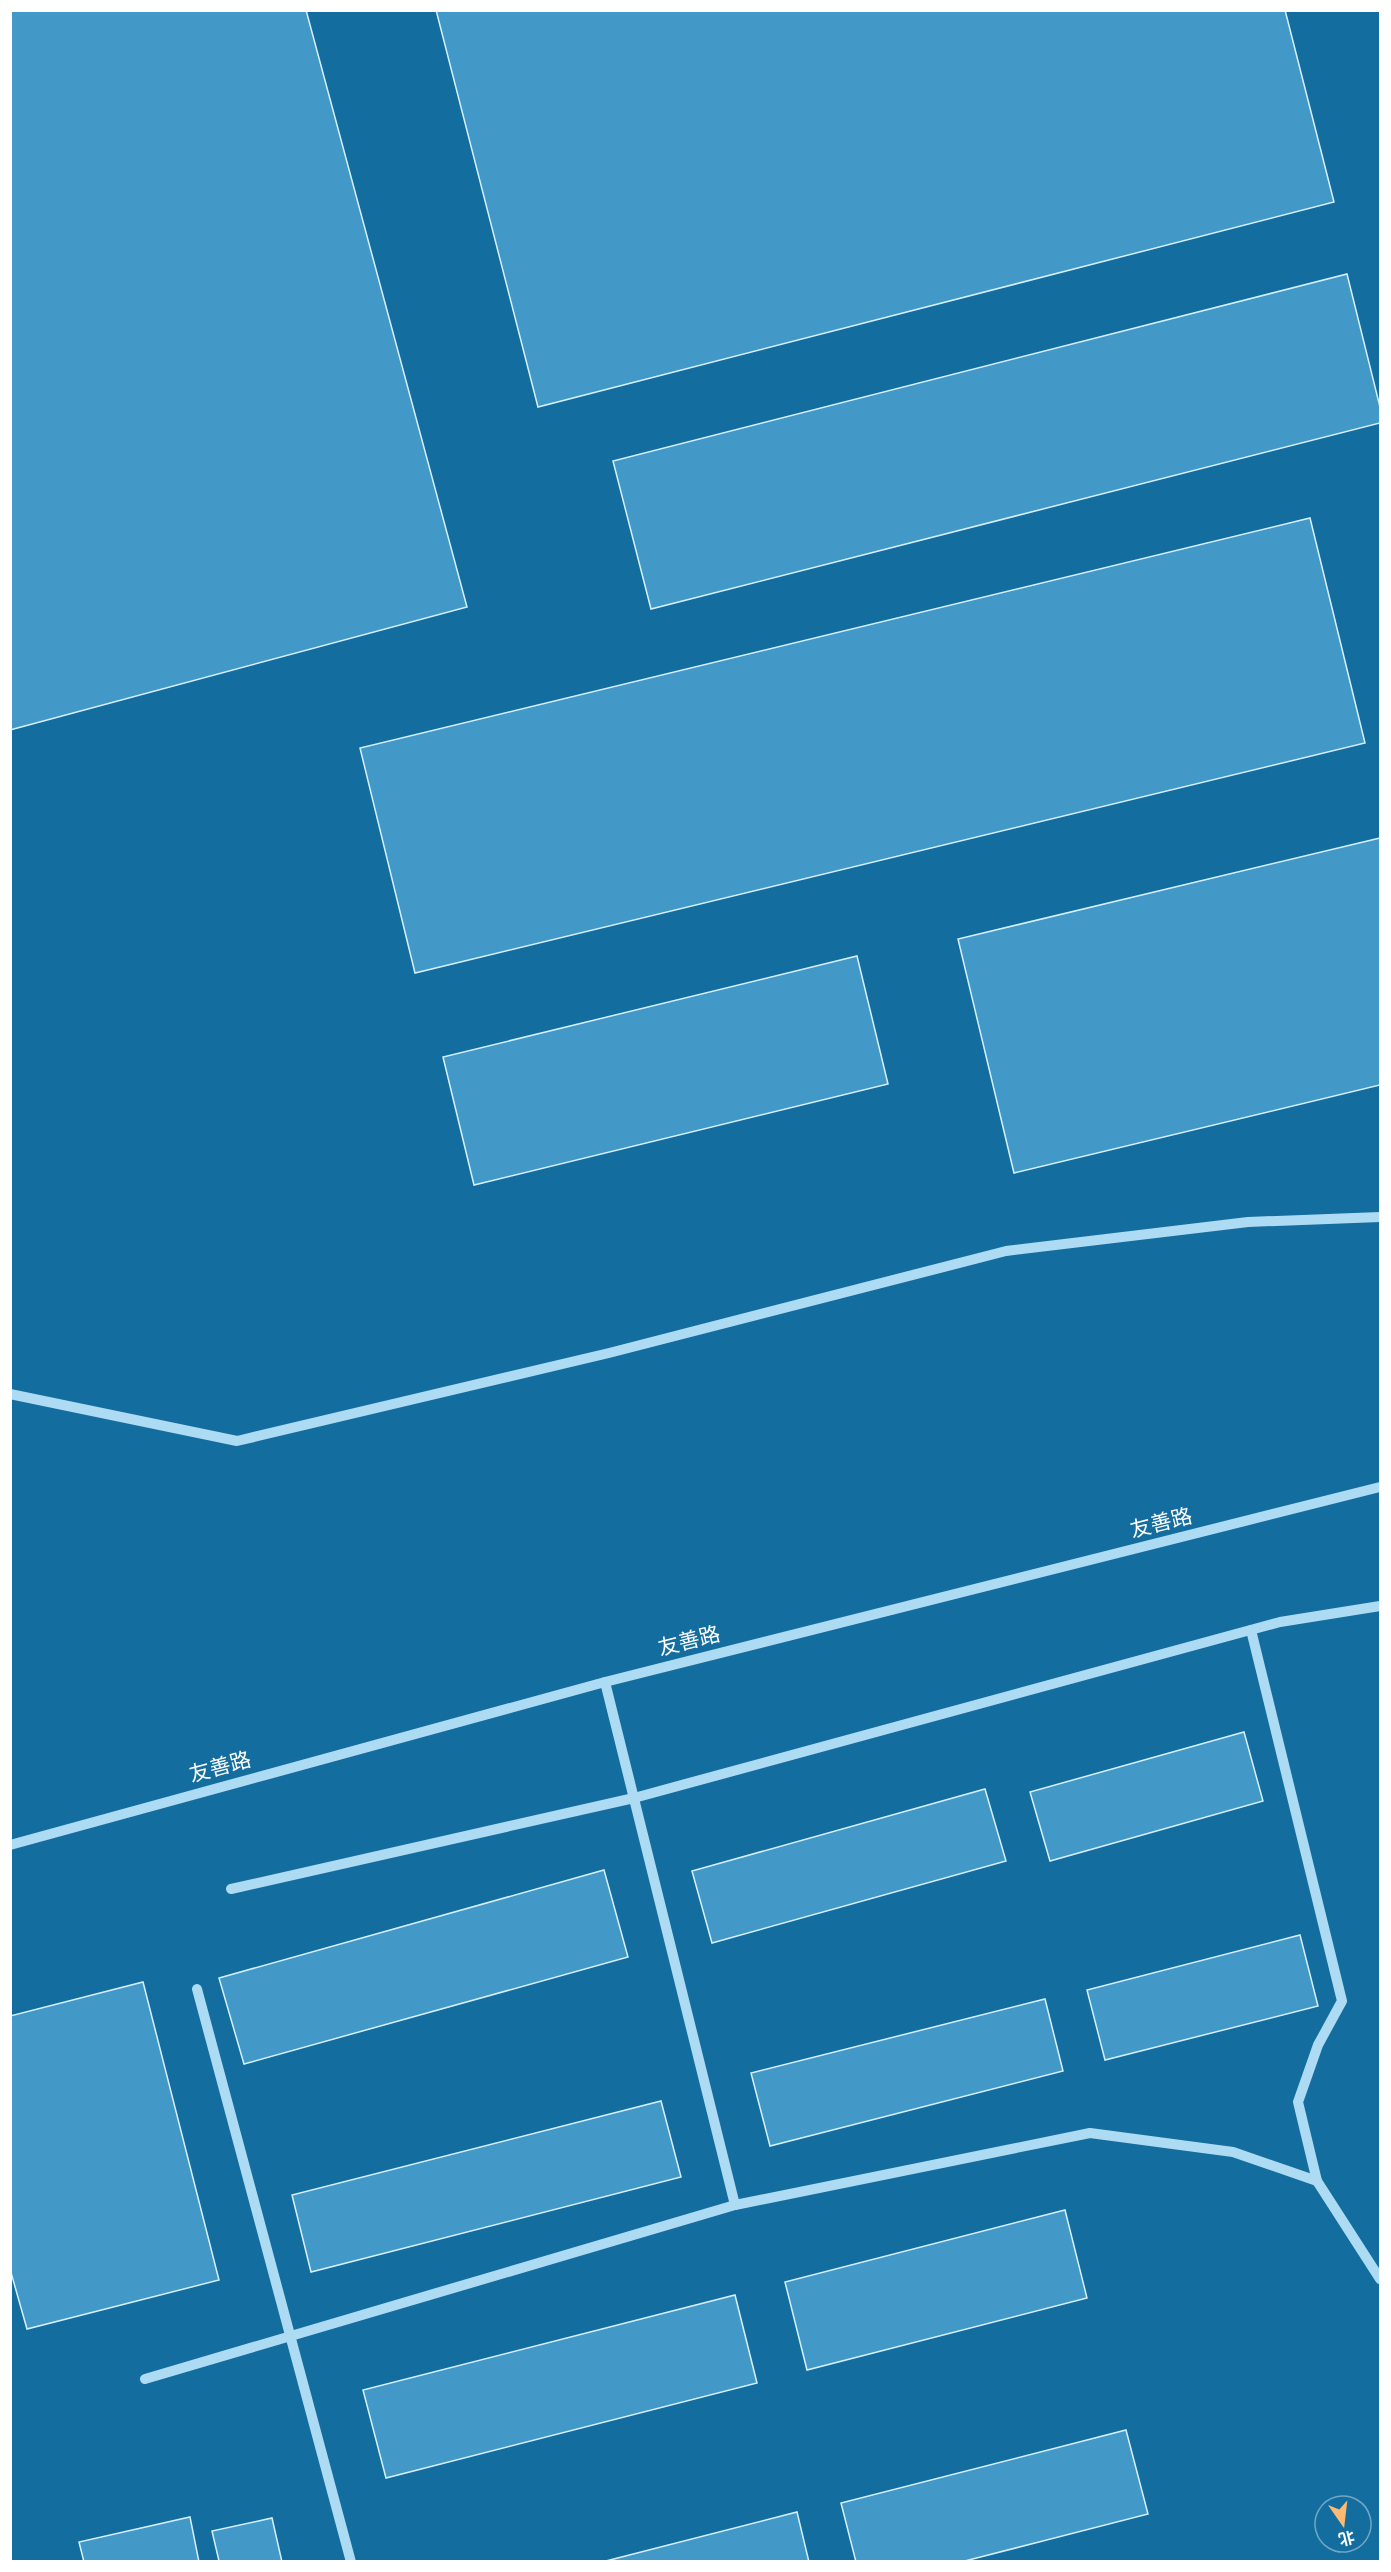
<svg xmlns="http://www.w3.org/2000/svg" width="1391" height="2572" font-family="'DejaVu Sans','Noto Sans SC',sans-serif">
	<style>
		.building { fill: #4298c7; stroke: #d5f0fd; stroke-width: 1.5 }
		.lines { fill: none; stroke-linecap: round; stroke-linejoin: round }
		.minor { stroke: #addbf4; stroke-width: 10 }
		.labels { text-anchor: middle; stroke-width: 4.5; stroke-linejoin: round; paint-order: stroke }
		.street-label { font-size: 21px; fill: #fff; stroke: #146d9f }
	</style>
	<rect width="100%" height="100%" fill="#146d9f"/>
	<!-- building -->
	<g class="building">
		<path d="M10 10H306L467 607 10 730Z"/>
		<path d="M436 10H1285L1334 202 538 407Z"/>
		<path d="M1347 274 1380 407V423L651 609 613 461Z"/>
		<path d="M1310 518 1365 743 415 973 360 748Z"/>
		<path d="M1380 838V1085L1014 1173 958 939Z"/>
		<path d="M857 956 888 1084 474 1185 443 1057Z"/>
		<path d="M1244 1732 1263 1801 1050 1861 1030 1792Z"/>
		<path d="M985 1789 1006 1861 712 1943 692 1871Z"/>
		<path d="M604 1870 628 1957 244 2064 219 1978Z"/>
		<path d="M1300 1935 1318 2006 1105 2060 1087 1990Z"/>
		<path d="M143 1982 219 2280 27 2329 10 2269V2016Z"/>
		<path d="M1045 1999 1063 2071 770 2146 751 2073Z"/>
		<path d="M661 2101 681 2177 311 2272 292 2195Z"/>
		<path d="M1065 2210 1087 2298 807 2370 785 2282Z"/>
		<path d="M735 2295 757 2383 386 2478 363 2390Z"/>
		<path d="M1126 2430 1148 2514 961 2562H856L841 2503Z"/>
		<path d="M797 2512 809 2562H602Z"/>
		<path d="M190 2517 199 2562H84L79 2542Z"/>
		<path d="M272 2518 282 2562H214L219 2561 212 2531Z"/>
	</g>
	<g class="lines">
		<!-- minor -->
		<g class="minor">
			<path d="M10 1394 237 1441 609 1353 1006 1251 1248 1222 1380 1217"/>
			<path d="M1251 1630 1342 2001 1318 2045 1298 2102 1317 2181"/>
			<path d="M605 1682 735 2205"/>
			<path d="M10 1845 605 1682 1380 1487"/>
			<path d="M231 1889 634 1798 1280 1622 1380 1606"/>
			<path d="M197 1989 351 2562"/>
			<path d="M145 2379 735 2205 1090 2133 1233 2152 1317 2181 1380 2279"/>
		</g>
	</g>
	<g class="labels">
		<!-- street labels -->
		<g class="street-label">
			<text transform="translate(1161 1523) rotate(-14)" y="7">友善路</text>
			<text transform="translate(689 1641) rotate(-14)" y="7">友善路</text>
			<text transform="translate(220 1767) rotate(-15)" y="7">友善路</text>
		</g>
	</g>
	<!-- border -->
	<rect width="1391" height="2572" fill="none" stroke="#ffffff" stroke-width="24"/>
	<!-- north arrow -->
	<g transform="translate(1343 2524) rotate(166)"><circle r="28" fill="#146d9f" stroke="#72a7c5" stroke-width="1.5"/>
	<path d="M0-4.5L10 22L0 15L-10 22Z" fill="#ffb970"/>
	<text y="-9" font-size="16" font-weight="bold" text-anchor="middle" fill="#ffffff">北</text>
	</g>
</svg>
